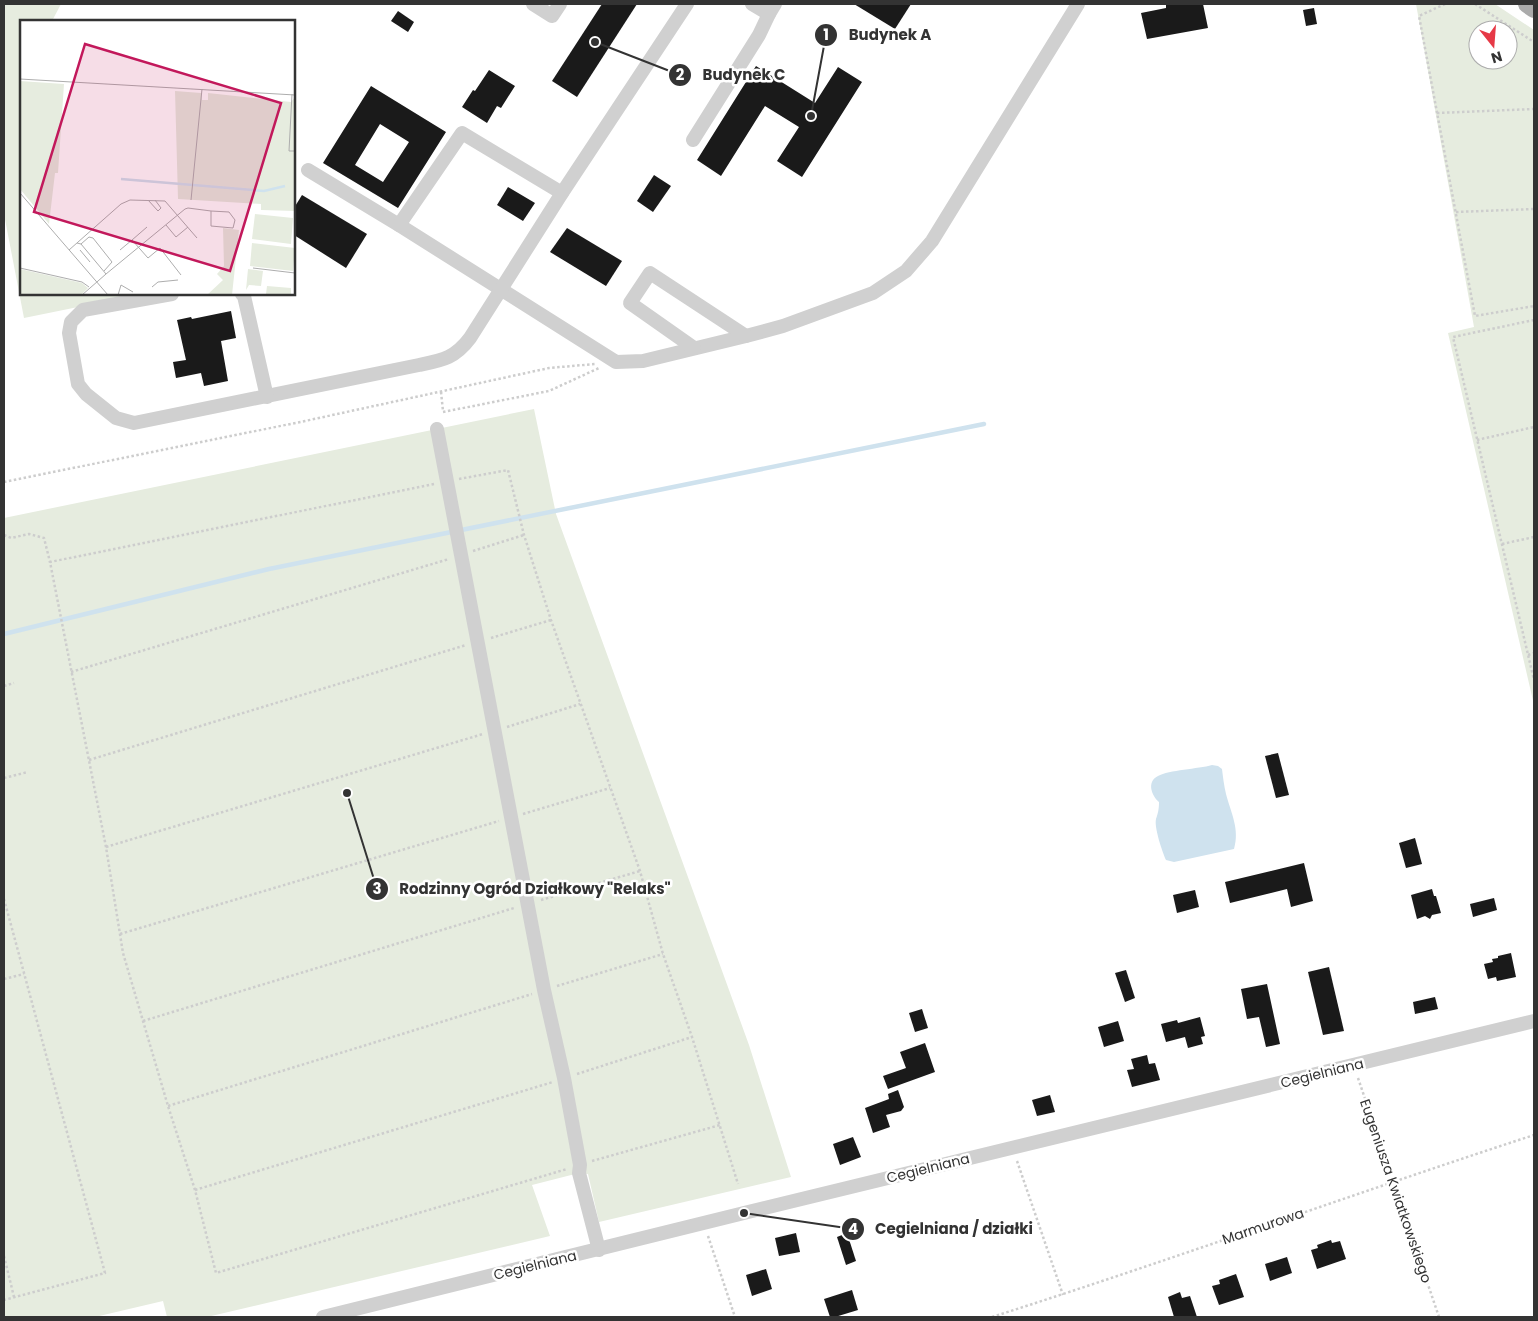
<svg xmlns="http://www.w3.org/2000/svg" width="1538" height="1321" font-family="Poppins,sans-serif">
	<style>
		.green { fill: #e6ecdf; fill-rule: evenodd }
		.water { fill: #cfe2ee }
		.lines { fill: none; stroke-linecap: round; stroke-linejoin: round }
		.stream { stroke: #cfe2ee; stroke-width: 4.5 }
		.building { fill: #1a1a1a; fill-rule: evenodd }
		.path { stroke: #cdcdcd; stroke-width: 2.5; stroke-dasharray: 2.5 2.5; stroke-linecap: butt }
		.minor { stroke: #d0d0d0; stroke-width: 14 }
		.major { stroke: #ababab; stroke-width: 18 }
		.labels { text-anchor: middle; stroke-width: 5; stroke-linejoin: round; paint-order: stroke }
		.street-label { font-size: 14px; fill: #333; stroke: #fff }
		.inset-river { fill: none; stroke: #cfe2ee; stroke-width: 2.5 }
		.inset-road { fill: none; stroke: #adadad; stroke-width: 1 }
		.view { fill: #c2185b; fill-opacity: 0.15; stroke: #c2185b; stroke-width: 2.5 }
		.inset-edge { fill: none; stroke: #333; stroke-width: 2.5 }
		.leader { fill: none; stroke: #333; stroke-width: 2 }
		.callout-dot { fill: #333; stroke: #fff; stroke-width: 2 }
		.mark-label { font-size: 15px; text-anchor: middle; font-weight: bold; fill: #fff }
		.callout-label { font-size: 15px; text-anchor: middle; font-weight: bold; fill: #333; stroke: #fff; stroke-width: 5; stroke-linejoin: round; paint-order: stroke }
	</style>
	<rect width="100%" height="100%" fill="#fff"/>
	<!-- green -->
	<g class="green">
		<path d="M4 4H61L52 21H21V294H142L24 318 4 214Z"/>
		<path d="M1416 4H1495L1534 30V705L1448 333 1474 327ZM1478 30H1508V60H1478Z"/>
		<path d="M534 409 556 514 749 1045 791 1177 599 1222 588 1174 579 1173 532 1185 550 1236 207 1317H167L163 1301 95 1317H4V518Z"/>
	</g>
	<!-- water -->
	<path class="water" d="M1212 765 1218 766 1222 769C1223 777 1224 786 1226 794 1231 813 1240 829 1234 849L1174 862 1166 860C1162 851 1154 827 1156 819 1158 813 1159 809 1159 802 1152 796 1146 782 1158 776 1169 770 1198 769 1212 765Z"/>
	<g class="lines">
		<!-- stream -->
		<path class="stream" d="M4 634 269 569 984 424"/>
	</g>
	<!-- building -->
	<g class="building">
		<path d="M602 4H637L577 97 552 81Z"/>
		<path d="M854 4H911L895 29Z"/>
		<path d="M1166 4H1203L1208 28 1147 39 1141 13 1166 8Z"/>
		<path d="M1314 8 1317 24 1306 26 1303 10Z"/>
		<path d="M398 11 414 22 408 32 391 21Z"/>
		<path d="M756 66 815 103 838 67 862 82 802 177 777 161 799 127 765 106 721 176 697 160Z"/>
		<path d="M489 70 515 86 501 108 497 106 487 123 462 107 473 90 475 91Z"/>
		<path d="M371 86 446 132 398 208 323 163ZM380 124 409 142 383 182 355 165Z"/>
		<path d="M654 175 671 186 653 212 637 201Z"/>
		<path d="M508 187 535 203 523 221 497 205Z"/>
		<path d="M302 195 367 234 346 268 294 235V208Z"/>
		<path d="M567 228 622 261 606 286 550 252Z"/>
		<path d="M231 311 236 338 221 341 228 381 204 386 201 373 176 378 173 362 186 360 177 320 191 317 192 319Z"/>
		<path d="M1278 753 1289 795 1276 798 1265 756Z"/>
		<path d="M1415 838 1422 864 1406 868 1399 843Z"/>
		<path d="M1304 863 1313 901 1291 907 1287 889 1230 903 1225 882Z"/>
		<path d="M1432 889 1434 896H1436L1441 913 1432 915 1430 919 1425 916 1417 919 1411 895Z"/>
		<path d="M1195 890 1199 907 1177 913 1173 895Z"/>
		<path d="M1494 898 1497 910 1473 917 1470 904Z"/>
		<path d="M1511 953 1516 977 1497 981 1496 977 1488 979 1484 964 1493 962 1492 959 1498 958V956Z"/>
		<path d="M1329 967 1344 1031 1323 1035 1308 972Z"/>
		<path d="M1126 970 1135 998 1125 1002 1115 973Z"/>
		<path d="M1267 984 1280 1044 1266 1047 1259 1017 1247 1019 1241 989Z"/>
		<path d="M1435 997 1438 1009 1415 1014 1413 1002Z"/>
		<path d="M922 1009 928 1028 915 1032 909 1013Z"/>
		<path d="M1200 1017 1205 1036 1201 1037 1203 1044 1188 1048 1185 1037 1166 1042 1161 1024 1177 1020 1178 1023Z"/>
		<path d="M1118 1021 1124 1041 1104 1047 1098 1027Z"/>
		<path d="M925 1043 935 1072 888 1089 883 1076 906 1068 900 1052Z"/>
		<path d="M1147 1055 1149 1064 1155 1063 1160 1080 1132 1087 1127 1070 1134 1069 1131 1059Z"/>
		<path d="M898 1090 904 1107 901 1111 886 1115 890 1127 873 1133 865 1108 889 1099 888 1094Z"/>
		<path d="M1050 1095 1055 1112 1037 1116 1032 1100Z"/>
		<path d="M853 1137 861 1157 840 1165 833 1144Z"/>
		<path d="M796 1233 800 1252 779 1256 775 1238Z"/>
		<path d="M847 1233 856 1261 846 1265 837 1237Z"/>
		<path d="M1331 1240 1332 1243 1340 1241 1346 1259 1317 1269 1311 1250 1318 1248 1317 1245Z"/>
		<path d="M1287 1257 1292 1273 1270 1281 1265 1264Z"/>
		<path d="M766 1269 772 1289 752 1296 746 1275Z"/>
		<path d="M1236 1274 1244 1297 1219 1305 1212 1286 1220 1284 1219 1280Z"/>
		<path d="M852 1290 858 1310 835 1317H830L824 1299Z"/>
		<path d="M1180 1292 1182 1298 1190 1296 1197 1317H1174L1168 1297Z"/>
	</g>
	<g class="lines">
		<!-- path -->
		<g class="path">
			<path d="M1445 4 1419 16 1475 316 1534 306"/>
			<path d="M1475 4 1534 42"/>
			<path d="M1437 113 1534 109"/>
			<path d="M1456 212 1534 209"/>
			<path d="M1534 320 1453 337 1534 680"/>
			<path d="M441 392 443 411"/>
			<path d="M443 412 549 391 599 368"/>
			<path d="M1477 440 1534 427"/>
			<path d="M459 479 508 470 524 535 551 620 640 871 663 954 692 1037 738 1184"/>
			<path d="M4 482 305 421 549 368 595 364"/>
			<path d="M434 484 50 562 106 847 123 953 168 1106 195 1190 216 1273 567 1169"/>
			<path d="M4 535 11 538 29 534 44 538 50 562"/>
			<path d="M1502 544 1534 537"/>
			<path d="M473 551 524 535"/>
			<path d="M491 638 551 620"/>
			<path d="M1528 655 1534 653"/>
			<path d="M71 672 449 559"/>
			<path d="M4 686 14 683"/>
			<path d="M507 727 580 704"/>
			<path d="M89 760 466 645"/>
			<path d="M4 778 28 772"/>
			<path d="M523 814 610 788"/>
			<path d="M106 847 483 734"/>
			<path d="M4 899 105 1273 4 1300"/>
			<path d="M541 900 640 871"/>
			<path d="M120 934 499 821"/>
			<path d="M4 979 24 974"/>
			<path d="M557 986 663 954"/>
			<path d="M143 1021 514 908"/>
			<path d="M577 1074 692 1037"/>
			<path d="M1358 1078 1439 1317"/>
			<path d="M168 1106 532 994"/>
			<path d="M592 1161 720 1125"/>
			<path d="M1017 1161 1063 1295"/>
			<path d="M195 1190 553 1082"/>
			<path d="M708 1236 735 1317"/>
			<path d="M4 1256 14 1297"/>
			<path d="M992 1317C1174 1259 1353 1194 1534 1135"/>
		</g>
		<!-- minor -->
		<g class="minor">
			<path d="M533 4 552 16 560 4"/>
			<path d="M752 4 769 14 775 4"/>
			<path d="M693 140 759 35 769 14"/>
			<path d="M308 170 399 225 616 362 643 361 746 336 783 326 873 293 906 271 932 241 1078 4"/>
			<path d="M399 225 462 133 562 193"/>
			<path d="M172 294 83 310 71 322 69 333 78 384 86 394 116 418 134 423 419 365C443 360 455 358 470 338L562 193 687 4"/>
			<path d="M242 294 244 296 267 397"/>
			<path d="M694 348 630 303 650 273 746 336"/>
			<path d="M437 429 544 990 564 1078 580 1165 579 1173 599 1250"/>
			<path d="M323 1317 744 1213 1534 1021"/>
		</g>
		<!-- major -->
		<path class="major" d="M1527 4 1534 9"/>
	</g>
	<g class="labels">
		<!-- street labels -->
		<g class="street-label">
			<text transform="translate(1322 1073) rotate(-14)" y="5">Cegielniana</text>
			<text transform="translate(928 1168) rotate(-14)" y="5">Cegielniana</text>
			<text transform="translate(1396 1191) rotate(71)" y="5">Eugeniusza Kwiatkowskiego</text>
			<text transform="translate(1263 1226) rotate(-19)" y="5">Marmurowa</text>
			<text transform="translate(535 1265) rotate(-14)" y="5">Cegielniana</text>
		</g>
	</g>
	<!-- overview -->
	<g transform="translate(20 20)">
		<rect width="275" height="275" fill="#fff"/>
		<path d="M0 61 44 64 38 153H35L29 204 0 169ZM155 71 181 73 182 80H188V73L271 82 275 77V191L241 190V184L158 179ZM235 194 273 198 271 224 232 219ZM203 208 219 210 212 275H187L203 260 197 254 204 246ZM232 223 275 228 273 251 230 246ZM0 249 62 263 68 268 61 275H0ZM228 249 243 251 241 266 229 265 226 270ZM247 266 271 268V275L246 274Z" fill="#e6ecdf"/>
		<path class="inset-river" d="M101 159 244 171 265 166"/>
		<path class="inset-road" d="M0 59 275 75M272 74 269 131H275M0 173 88 275M128 180 138 191 141 188 135 180M171 180 182 69M146 205 156 217 168 207M112 220 127 207M57 223 61 224 86 254 62 275M61 224 69 217 73 218 92 242 84 251M49 230 101 184 110 180 145 181 177 218M60 230 70 242M100 230 112 220 128 238 140 228 161 255M0 248 62 262 69 267M233 248 275 253M86 254 165 189 168 188 191 191 209 192 215 200 213 208 191 206V191M132 267 138 262 158 260M98 275 101 265 113 272M225 275H243"/>
		<path class="view" d="M65 24 261 83 210 251 14 192Z"/>
		<rect width="275" height="275" class="inset-edge"/>
	</g>
	<!-- callouts -->
	<path class="leader" d="M811 116L826 35M595 42L680 75M347 793L377 889M744 1213L853 1229"/>
	<g class="callout-dot">
		<circle cx="811" cy="116" r="5"/>
		<circle cx="595" cy="42" r="5"/>
		<circle cx="347" cy="793" r="5"/>
		<circle cx="744" cy="1213" r="5"/>
		<circle cx="826" cy="35" r="12"/>
		<circle cx="680" cy="75" r="12"/>
		<circle cx="377" cy="889" r="12"/>
		<circle cx="853" cy="1229" r="12"/>
	</g>
	<g class="mark-label">
		<text x="826" y="40">1</text>
		<text x="680" y="80">2</text>
		<text x="377" y="894">3</text>
		<text x="853" y="1234">4</text>
	</g>
	<g class="callout-label">
		<text x="890" y="40">Budynek A</text>
		<text x="744" y="80">Budynek C</text>
		<text x="535" y="894">Rodzinny Ogród Działkowy "Relaks"</text>
		<text x="954" y="1234">Cegielniana / działki</text>
	</g>
	<!-- border -->
	<rect width="1538" height="1321" fill="none" stroke="#333333" stroke-width="10"/>
	<!-- north arrow -->
	<g transform="translate(1493 45) rotate(163)"><circle r="24" fill="#ffffff" stroke="#adadad"/>
	<path d="M0-4L9 19L0 12L-9 19Z" fill="#e63946"/>
	<text y="-8" font-size="14" font-weight="bold" text-anchor="middle" fill="#333333">N</text>
	</g>
</svg>
